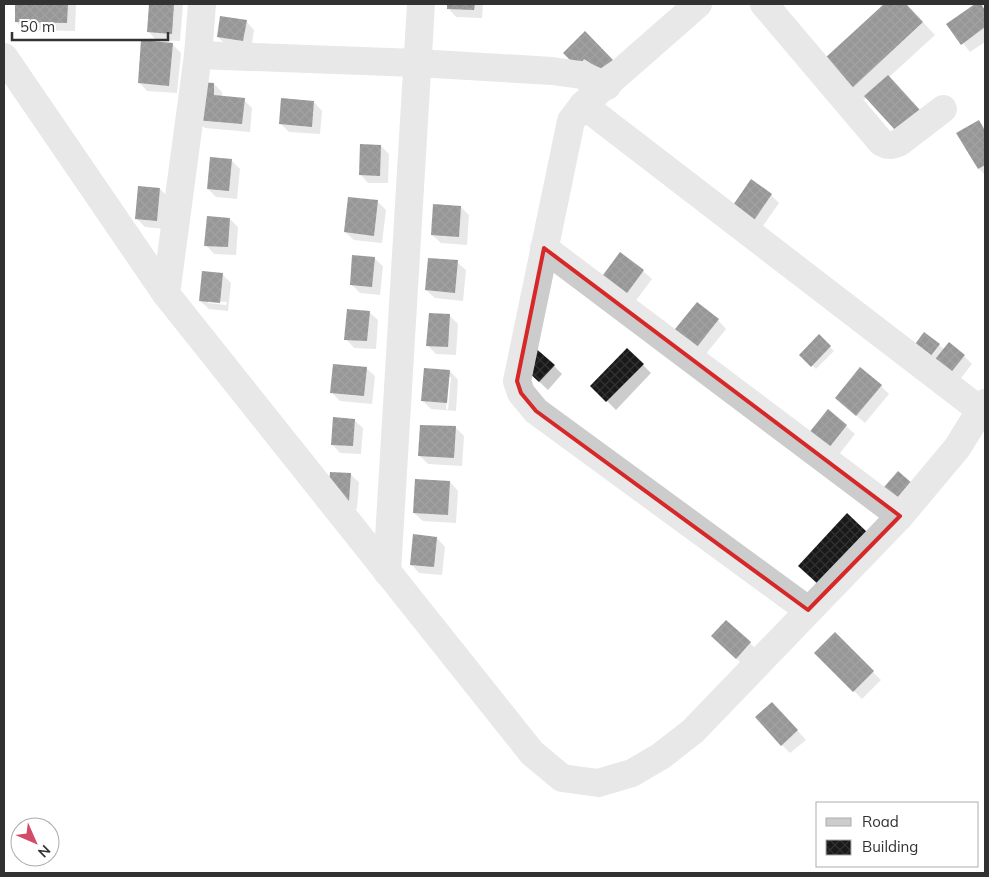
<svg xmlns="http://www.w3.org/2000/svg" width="989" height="877" font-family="Mulish,sans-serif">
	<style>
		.shadow { fill: #0003; fill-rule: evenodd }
		.building { fill: url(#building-cross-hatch) }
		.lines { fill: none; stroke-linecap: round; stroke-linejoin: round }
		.minor { stroke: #ccc; stroke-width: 28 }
		.marked { fill: none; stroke: #d62828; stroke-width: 4; stroke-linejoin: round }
	</style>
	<defs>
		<pattern id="building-cross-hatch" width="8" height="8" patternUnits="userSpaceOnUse" patternTransform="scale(1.25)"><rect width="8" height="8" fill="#191919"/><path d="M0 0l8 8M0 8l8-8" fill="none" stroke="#323232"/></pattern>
	</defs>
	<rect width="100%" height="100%" fill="#fff"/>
	<!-- shadow -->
	<g class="shadow">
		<path d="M17 4H76L75 31 25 30 16 22Z"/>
		<path d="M150 4H183L180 41 156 40 148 31Z"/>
		<path d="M448 4H483L482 18 456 17 448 8Z"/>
		<path d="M886 4H906L935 35 864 100 825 59Z"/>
		<path d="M977 4 985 9V42L970 52 948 24Z"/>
		<path d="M246 21 254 30 251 49 226 45 218 37Z"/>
		<path d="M585 33 620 69 609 77 565 53Z"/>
		<path d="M172 44 181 53 177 93 147 91 139 82Z"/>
		<path d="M214 84 222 92V97L244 100 252 108 250 132 205 128 196 120Z"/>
		<path d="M314 102 322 111 320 134 289 132 280 123Z"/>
		<path d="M979 121 985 128V175L979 169 958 134Z"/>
		<path d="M381 146 389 154 388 183H368L360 174Z"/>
		<path d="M231 160 240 169 237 199 216 197 208 189Z"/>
		<path d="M160 189 168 197 165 229 145 227 137 219Z"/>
		<path d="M771 195 779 203 758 233 738 219Z"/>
		<path d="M377 201 386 210 382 243 354 240 345 232Z"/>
		<path d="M434 205 461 207 469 215 467 245 441 243 432 235Z"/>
		<path d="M230 219 238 227 236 255 214 254 206 245Z"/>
		<path d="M374 258 383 266 380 295 360 293 351 284Z"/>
		<path d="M457 262 466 270 463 301 435 298 426 290Z"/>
		<path d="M643 271 652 279 628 311 605 294Z"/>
		<path d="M222 274 231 283 228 311 209 309 200 301ZM208 301 227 302 226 305 208 303Z"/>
		<path d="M369 312 378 320 376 349 354 348 346 339Z"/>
		<path d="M450 316 458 324 456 355 436 354 427 345Z"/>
		<path d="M718 320 726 329 698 364 677 348Z"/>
		<path d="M819 336 834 351 816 369 801 355Z"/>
		<path d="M939 345 945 350 964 356 972 364 949 393 914 367Z"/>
		<path d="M627 349 651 373 616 410 592 386Z"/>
		<path d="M554 366 562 374 548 390 528 371Z"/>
		<path d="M366 368 375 376 372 404 340 401 332 393Z"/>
		<path d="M450 371 458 380 456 411 431 409 423 401ZM448 377H451L448 410 446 409Z"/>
		<path d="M881 386 889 394 865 423 845 406Z"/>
		<path d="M354 420 363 428 361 454 340 453 332 444Z"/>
		<path d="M846 426 855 434 837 457 818 442Z"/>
		<path d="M456 428 464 436 462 466 428 464 420 456Z"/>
		<path d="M350 474 359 482 357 509 338 508Z"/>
		<path d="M450 482 458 491 456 523 423 521 414 513Z"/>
		<path d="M437 538 445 547 442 575 419 573 411 564Z"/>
		<path d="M835 634 881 680 862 699 816 653Z"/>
		<path d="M750 643 758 651 745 666 721 645Z"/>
		<path d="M781 712 806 740 790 753 782 745Z"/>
	</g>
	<!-- building -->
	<g class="building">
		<path d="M15 4H68L67 23 15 22Z"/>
		<path d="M149 4H174L172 34 147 32Z"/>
		<path d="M447 4H475L474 10 447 9Z"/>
		<path d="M884 4H906L923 22 851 89 824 59Z"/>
		<path d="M975 4H981L985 10V27L961 45 946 24Z"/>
		<path d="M220 16 247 20 243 41 217 37Z"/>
		<path d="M585 31 613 60 600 69 584 59 578 68 563 53Z"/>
		<path d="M141 40 173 43 169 86 138 83Z"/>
		<path d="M888 75 920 110 896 131 864 96Z"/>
		<path d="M199 82 214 83V95L245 98 242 124 195 120Z"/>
		<path d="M281 98 314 101 312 127 279 124Z"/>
		<path d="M979 120 985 131V165L978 169 956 133Z"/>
		<path d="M360 144 381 145 380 176 359 175Z"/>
		<path d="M210 157 232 159 229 191 207 189Z"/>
		<path d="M751 179 772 194 750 226 729 211Z"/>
		<path d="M138 186 160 188 157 221 135 219Z"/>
		<path d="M348 197 378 200 374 236 344 232Z"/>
		<path d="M433 204 461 206 459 237 431 235Z"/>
		<path d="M207 216 230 218 228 247 204 246Z"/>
		<path d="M620 252 644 270 619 304 595 286Z"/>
		<path d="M352 255 375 257 372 287 350 285Z"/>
		<path d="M428 258 458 260 455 293 425 290Z"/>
		<path d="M202 271 223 273 220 303 199 301Z"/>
		<path d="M697 302 719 319 689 357 667 339Z"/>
		<path d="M347 309 370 311 367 341 344 340Z"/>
		<path d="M429 313 450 314 448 347 426 346Z"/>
		<path d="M924 332 940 344 919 371 904 359Z"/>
		<path d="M819 334 831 346 811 367 799 355Z"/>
		<path d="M949 342 965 355 940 386 924 373Z"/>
		<path d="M533 346 555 365 539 382 518 363Z"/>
		<path d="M627 348 644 364 606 402 590 386Z"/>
		<path d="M333 364 367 367 364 396 330 393Z"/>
		<path d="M860 367 882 385 856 416 835 398Z"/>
		<path d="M424 368 450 370 447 403 421 401Z"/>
		<path d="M828 409 847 425 828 449 808 434Z"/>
		<path d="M333 417 355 419 353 446 331 445Z"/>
		<path d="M420 425 456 426 454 458 418 456Z"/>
		<path d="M898 471 914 485 888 515 872 501Z"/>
		<path d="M330 472 351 473 349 501 328 500Z"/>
		<path d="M415 479 450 481 448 515 413 513Z"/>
		<path d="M847 513 868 533 819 585 798 566Z"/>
		<path d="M413 534 437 537 434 567 410 565Z"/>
		<path d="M726 620 751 642 736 659 711 636Z"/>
		<path d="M835 632 874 671 853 692 814 653Z"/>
		<path d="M772 702 798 730 781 746 755 717Z"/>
	</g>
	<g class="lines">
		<!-- minor -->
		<g class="minor">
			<path d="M698 4 583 105 571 121 517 381 521 393 536 411 808 610"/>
			<path d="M764 4 881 142C888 146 892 146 900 142L943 109"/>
			<path d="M198 55 417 63 552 71 581 75 607 86"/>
			<path d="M4 57 166 294 532 753 562 778 598 783 632 773 661 756 693 731 900 516 957 448 985 403"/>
			<path d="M583 105 980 410"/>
			<path d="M544 248 900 516"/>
			<path d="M166 294 198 55 202 4"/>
			<path d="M387 572 421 4"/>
		</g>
	</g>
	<!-- marked area -->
	<path d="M0 0H989V877H0ZM544 248 900 516 808 610 536 411 521 393 517 381Z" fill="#fff" fill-opacity=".55" fill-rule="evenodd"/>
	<path class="marked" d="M544 248 900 516 808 610 536 411 521 393 517 381Z"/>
	<!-- border -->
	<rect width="989" height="877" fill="none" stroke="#323232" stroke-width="10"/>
	<!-- legend -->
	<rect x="816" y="802" width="162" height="65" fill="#ffffff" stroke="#adadad"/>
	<rect x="826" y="818" width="25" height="8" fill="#cccccc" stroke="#adadad"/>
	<text x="862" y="827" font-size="15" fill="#323232">Road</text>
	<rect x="826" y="840" width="25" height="15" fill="url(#building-cross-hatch)" stroke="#adadad"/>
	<text x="862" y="852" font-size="15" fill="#323232">Building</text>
	<!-- north arrow -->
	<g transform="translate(35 842) rotate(135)"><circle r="24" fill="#ffffff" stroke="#adadad"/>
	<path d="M0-4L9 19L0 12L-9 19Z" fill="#d14c69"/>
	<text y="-8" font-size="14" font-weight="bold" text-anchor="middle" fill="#323232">N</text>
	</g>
	<!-- scale -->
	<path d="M12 32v8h156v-8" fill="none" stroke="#323232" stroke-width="2.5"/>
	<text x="20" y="32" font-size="15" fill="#323232" stroke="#ffffff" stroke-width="4" paint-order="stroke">50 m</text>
</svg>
